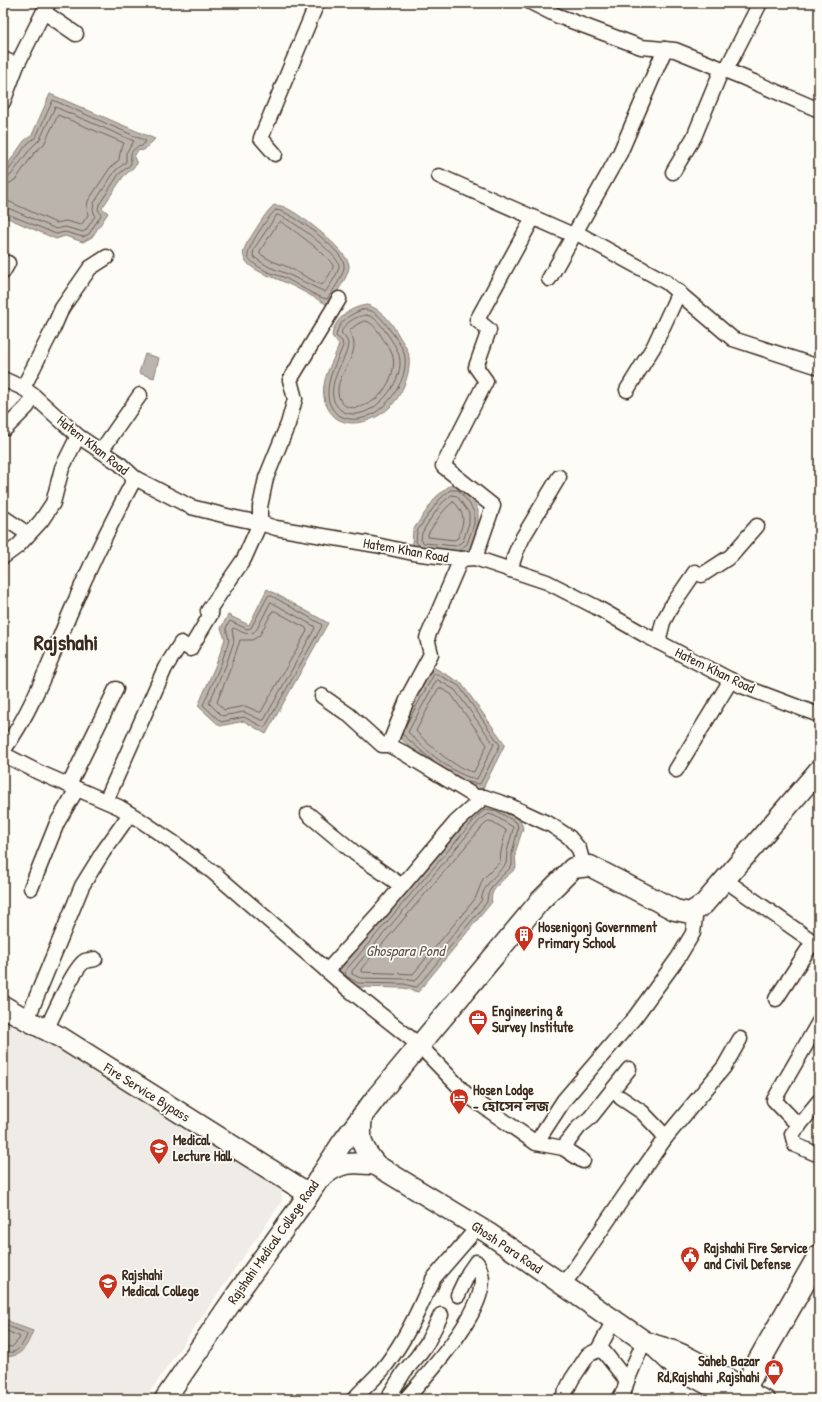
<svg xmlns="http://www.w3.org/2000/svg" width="822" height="1402" font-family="'Patrick Hand','Noto Sans Bengali',sans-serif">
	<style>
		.built { fill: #efece7 }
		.water { fill: #bbb4ad; stroke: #887d74 }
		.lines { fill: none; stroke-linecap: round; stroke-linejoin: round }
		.shore { stroke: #6e6157; stroke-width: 1 }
		.minor-casing { stroke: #3b2a1e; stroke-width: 17 }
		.secondary-casing { stroke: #3b2a1e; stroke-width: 23 }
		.trunk-casing { stroke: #3b2a1e; stroke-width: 25 }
		.minor { stroke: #fdfcf7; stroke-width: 14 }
		.secondary { stroke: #fdfcf7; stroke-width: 20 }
		.trunk { stroke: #fdfcf7; stroke-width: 22 }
		.labels { text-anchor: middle; stroke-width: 3.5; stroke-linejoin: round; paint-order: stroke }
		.street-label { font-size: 14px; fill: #3b2a1e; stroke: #fdfcf7 }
		.poi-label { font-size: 14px; font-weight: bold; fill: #3b2a1e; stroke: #fdfcf7; text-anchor: start }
		.water-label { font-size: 15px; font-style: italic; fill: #615349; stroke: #fdfcf7 }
		.town-label { font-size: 22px; font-weight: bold; fill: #3b2a1e; stroke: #fdfcf7 }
	</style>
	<rect width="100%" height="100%" fill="#fdfcf7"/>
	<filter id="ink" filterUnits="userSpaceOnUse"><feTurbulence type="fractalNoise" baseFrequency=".025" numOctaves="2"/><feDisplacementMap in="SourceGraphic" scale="8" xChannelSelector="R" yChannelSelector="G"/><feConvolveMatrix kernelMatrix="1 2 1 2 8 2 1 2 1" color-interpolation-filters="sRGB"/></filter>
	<g filter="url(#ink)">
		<!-- built -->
		<path class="built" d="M3 1016 128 1085 281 1185 282 1201 145 1399H3Z"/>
		<!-- water -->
		<g class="water">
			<path d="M50 94 155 139 144 150 137 151 134 157 137 164 123 177 102 208 108 213 92 237 83 242 65 236 56 239 3 216V171L24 141 32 135Z"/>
			<path d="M274 205C276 206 279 205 281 206 295 209 347 250 349 265 350 275 334 296 328 305 313 297 298 288 282 281 271 276 248 270 244 257 241 249 250 239 254 232 260 223 266 212 274 205Z"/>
			<path d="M367 305C382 309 392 323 399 336 402 341 406 347 408 352 413 370 402 396 389 408 376 420 352 429 336 418 330 413 325 405 324 397 321 379 333 362 339 345L332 336C334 319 350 307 367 305Z"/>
			<path d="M145 354 159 358 154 378 139 373Z"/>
			<path d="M449 486H461L473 500 478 510V525L471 547 459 555 421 552 412 544 413 530 436 497Z"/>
			<path d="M267 589 328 623 266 734 244 721 220 726 198 706 217 662 225 639 221 628 228 615 249 625Z"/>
			<path d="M433 667 461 683 505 744 482 790 459 785 425 761 396 734Z"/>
			<path d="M485 804 498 808 520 820 523 828 515 853 516 868C507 877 488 889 492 902L418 992 404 988 357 987 343 979 339 971 473 815Z"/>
			<path d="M3 1317 14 1324 33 1331C27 1346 21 1359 3 1356Z"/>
		</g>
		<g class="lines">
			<!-- shore -->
			<g class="shore">
				<path d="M3 173 8 171 27 144 36 137 53 100 146 141 142 146C131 148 130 153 131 164L119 174 99 205 98 209 101 215 89 234 83 237 65 232 56 234 3 212"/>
				<path d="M3 178 7 177 11 175 31 148 40 139 55 107 134 141 126 153V162L115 171 94 203 93 209 95 216 86 230 83 232 65 227 56 229 8 208 3 207"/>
				<path d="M3 184 10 183 16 179 35 152 44 144 58 115 124 143 120 153 119 160 110 168 88 201 87 207 88 215 81 225 66 221 56 223 10 202 3 201"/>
				<path d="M276 210C290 210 342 250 344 264 346 273 332 292 327 299 315 297 296 283 283 277 278 275 272 274 266 271 261 268 249 262 248 256 246 249 270 213 276 210Z"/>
				<path d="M277 215C288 216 338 254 339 265 340 271 329 287 325 292L285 273 269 267 255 258 253 255 254 249Z"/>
				<path d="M281 222C290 227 331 257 333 266 334 269 325 281 323 284L321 285 288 267 272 261 260 254V251L276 226 279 223Z"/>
				<path d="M362 310C375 308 383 320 390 330 395 336 401 345 404 353 413 385 369 436 337 414 332 410 328 402 328 395 327 377 337 362 343 346L342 341 336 336C338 322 350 314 362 310Z"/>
				<path d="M366 315C375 316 381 325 386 332 393 342 401 353 400 365 399 388 369 423 344 412 340 410 336 406 334 401 329 387 338 370 344 358 346 353 348 348 348 343 347 339 344 336 341 333 344 323 356 316 366 315Z"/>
				<path d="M364 321C371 321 376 328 380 334 384 341 391 349 393 357 396 370 388 387 379 396 370 405 348 415 340 400 331 381 354 363 354 345 354 339 351 336 349 331L356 325Z"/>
				<path d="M452 495 457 496 469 513V523L463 541 456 546 424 543 421 540 422 533 429 521 442 503Z"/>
				<path d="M453 502 455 503C467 517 463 522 458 538L454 540 428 537V534C435 523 442 510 453 502Z"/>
				<path d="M420 546 416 542 417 531 439 500 450 490H458L469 503 474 512V524L467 544 458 551"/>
				<path d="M270 595 321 624 322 626 265 727H263L244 717 221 722 203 705 221 664 229 640 226 628 230 621 247 629 251 628 268 596Z"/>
				<path d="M271 602 314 626 315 628 264 720H261L244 712 222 716 209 703 226 665 234 641 232 629 234 628C242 632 250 638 257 629Z"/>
				<path d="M273 611H275L306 628 307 631 261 712H259L245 706 224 710 217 702 231 667 240 640H252L259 636Z"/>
				<path d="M438 680 455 690 494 744 477 779C454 776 424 749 408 732L436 681Z"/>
				<path d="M440 688 451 694 487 745 474 772C457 770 427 744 416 731L438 689Z"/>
				<path d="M405 727 434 674H437L459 686 500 745 480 784 467 782"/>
				<path d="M402 734 434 762"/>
				<path d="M486 809 497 811 517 823 518 829 512 853V866C502 877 487 886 487 902L417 987H415L404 984 358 983 346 976 345 971 476 818Z"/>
				<path d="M489 814 495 816 513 827V829L507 852 506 864C496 876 483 884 481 901L415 981 404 979 360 978 352 974V971L479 821Z"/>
				<path d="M489 821 493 822 506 830 501 851 500 862 483 879 475 899 413 974 361 972V969L483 826Z"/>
				<path d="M3 1322 12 1328 26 1333 27 1335C25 1341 19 1351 13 1352 10 1353 6 1352 3 1352"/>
				<path d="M3 1328 9 1332 19 1336 20 1338 12 1347H3"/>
			</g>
			<defs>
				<g id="minor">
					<path d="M532 3 558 16 641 47 675 50 742 77 819 110"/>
					<path d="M44 12 76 34"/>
					<path d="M3 59 17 65"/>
					<path d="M726 70 760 3"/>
					<path d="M3 102 17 65 48 3"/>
					<path d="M275 154 261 138 317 3"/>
					<path d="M673 172 694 137 722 69"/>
					<path d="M439 176 573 235"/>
					<path d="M575 232 666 282 733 339 819 367"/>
					<path d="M3 272 8 263"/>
					<path d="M549 279 620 153 665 49"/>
					<path d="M3 379 23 388 34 396 78 436 120 464 135 478 191 507 231 517 260 523 276 528 376 545 413 553 461 559 475 558 547 582 596 607 645 635 742 686 819 715"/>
					<path d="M23 388 52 331 62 308 90 268 107 257"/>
					<path d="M627 390 654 346 679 292"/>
					<path d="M6 428 27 407 34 396"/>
					<path d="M101 451 140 395"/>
					<path d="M3 517 28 534"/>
					<path d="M3 557 18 546 41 521 53 503 62 468 78 436"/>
					<path d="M475 558 493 506 443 466 486 381 476 367 489 330 477 320 533 218"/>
					<path d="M510 570 516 552 523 537 559 477"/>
					<path d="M658 642 663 622 671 607 695 572 702 575 731 556 757 526"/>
					<path d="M322 696 349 715 382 745H389L402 752 476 797H484L508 805 551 825 569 837 579 849 584 867"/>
					<path d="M389 745 409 695 431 654 427 638 461 559"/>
					<path d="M3 751C35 707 52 654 74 604 92 561 113 519 135 478"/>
					<path d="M3 754 38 772 119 807 140 820 174 843 214 873 347 988 419 1045 467 1095 536 1143 563 1148 583 1161"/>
					<path d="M676 770 731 680"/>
					<path d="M69 785 116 689"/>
					<path d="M106 801 165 668 181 643 190 649 211 614 208 611 244 559 260 523V507L266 478 288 424 295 399 290 380 339 299"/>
					<path d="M308 814 356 854 402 886"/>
					<path d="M725 880 819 946"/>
					<path d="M31 888 57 823 77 789"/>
					<path d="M327 971 380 912 456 822 484 797"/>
					<path d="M776 999 813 942"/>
					<path d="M27 1020 82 886 103 852 130 814"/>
					<path d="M46 1030C53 1016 74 967 85 961 88 960 92 960 95 959"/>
					<path d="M621 1098 642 1112 666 1137"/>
					<path d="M819 1101 792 1134 795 1145 819 1155"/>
					<path d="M799 1126 774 1100 819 1022"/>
					<path d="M536 1143 564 1100 635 1017 678 958 693 933 696 910"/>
					<path d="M563 1148 579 1127 590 1118 629 1069"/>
					<path d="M562 1284 572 1273 625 1195 666 1137 724 1067 740 1039"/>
					<path d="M598 1350 614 1320"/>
					<path d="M627 1381 644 1341"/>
					<path d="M751 1391 768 1399"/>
					<path d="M354 1399C363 1389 373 1380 382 1370 399 1349 413 1323 424 1298 427 1291 432 1287 433 1279L478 1227"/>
					<path d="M397 1399 391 1393 404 1372 417 1357 427 1343 441 1315"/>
					<path d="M406 1399C428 1373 490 1308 481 1273 480 1269 479 1265 476 1262L469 1272 458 1295"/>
					<path d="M562 1399 572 1379 588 1355 598 1350 604 1352 627 1381 624 1391 619 1399"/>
				</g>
				<g id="secondary">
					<path d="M3 1006 27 1020 60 1037 309 1194"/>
					<path d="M362 1116C359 1141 361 1146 376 1165"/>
					<path d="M321 1178C339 1161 353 1162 376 1165L488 1233 644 1341C658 1347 672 1349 685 1356 707 1367 728 1380 751 1391"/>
					<path d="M657 1349 676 1367 735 1399"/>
					<path d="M165 1399 237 1294 309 1194 342 1143 378 1095 540 901 573 868 590 866 675 910 690 913 704 904 819 770"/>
				</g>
				<path id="trunk" d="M737 1399 741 1390 751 1377 759 1361 819 1256"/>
			</defs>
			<!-- minor casing -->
			<use href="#minor" class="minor-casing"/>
			<!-- secondary casing -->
			<use href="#secondary" class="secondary-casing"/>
			<!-- trunk casing -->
			<use href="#trunk" class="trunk-casing"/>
			<!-- minor -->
			<use href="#minor" class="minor"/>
			<!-- secondary -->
			<use href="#secondary" class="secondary"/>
			<!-- trunk -->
			<use href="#trunk" class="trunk"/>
		</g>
	</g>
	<!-- icons -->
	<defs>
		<symbol id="building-pin" viewBox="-11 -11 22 30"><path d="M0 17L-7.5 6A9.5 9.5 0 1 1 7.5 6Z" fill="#c8321e" stroke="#fdfcf7"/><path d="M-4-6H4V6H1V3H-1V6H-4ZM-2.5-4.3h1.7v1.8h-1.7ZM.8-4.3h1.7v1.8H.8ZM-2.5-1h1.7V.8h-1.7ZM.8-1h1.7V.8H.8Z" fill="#fff"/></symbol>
		<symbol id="office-pin" viewBox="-11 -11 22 30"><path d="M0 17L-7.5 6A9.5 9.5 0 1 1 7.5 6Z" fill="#c8321e" stroke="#fdfcf7"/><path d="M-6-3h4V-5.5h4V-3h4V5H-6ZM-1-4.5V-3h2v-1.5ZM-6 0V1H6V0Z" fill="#fff"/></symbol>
		<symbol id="hotel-pin" viewBox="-11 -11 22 30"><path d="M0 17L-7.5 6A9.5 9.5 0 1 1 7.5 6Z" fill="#c8321e" stroke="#fdfcf7"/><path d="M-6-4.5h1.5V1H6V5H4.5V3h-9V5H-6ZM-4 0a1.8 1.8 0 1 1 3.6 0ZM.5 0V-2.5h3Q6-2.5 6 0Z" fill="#fff"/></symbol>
		<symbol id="university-pin" viewBox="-11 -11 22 30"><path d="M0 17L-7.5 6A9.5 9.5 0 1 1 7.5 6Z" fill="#c8321e" stroke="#fdfcf7"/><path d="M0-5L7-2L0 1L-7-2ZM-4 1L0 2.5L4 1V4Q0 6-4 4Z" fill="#fff"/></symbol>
		<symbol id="civic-pin" viewBox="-11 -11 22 30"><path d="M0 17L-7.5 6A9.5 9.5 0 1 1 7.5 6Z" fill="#c8321e" stroke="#fdfcf7"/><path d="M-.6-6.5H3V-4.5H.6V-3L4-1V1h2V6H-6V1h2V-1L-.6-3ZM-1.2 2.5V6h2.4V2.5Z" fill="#fff"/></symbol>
		<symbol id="shop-pin" viewBox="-11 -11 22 30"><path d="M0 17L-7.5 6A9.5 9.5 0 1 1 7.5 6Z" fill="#c8321e" stroke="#fdfcf7"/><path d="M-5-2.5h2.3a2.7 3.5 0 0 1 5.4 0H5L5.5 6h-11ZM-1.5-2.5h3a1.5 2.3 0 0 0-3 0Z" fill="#fff"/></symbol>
	</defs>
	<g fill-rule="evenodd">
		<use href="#building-pin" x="513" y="924" width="22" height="30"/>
		<use href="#office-pin" x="467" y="1008" width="22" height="30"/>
		<use href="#hotel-pin" x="448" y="1087" width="22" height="30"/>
		<use href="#university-pin" x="148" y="1137" width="22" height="30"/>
		<use href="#civic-pin" x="679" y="1245" width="22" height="30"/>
		<use href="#university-pin" x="97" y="1272" width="22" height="30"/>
		<use href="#shop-pin" x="763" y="1358" width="22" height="30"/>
	</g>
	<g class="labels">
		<!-- street labels -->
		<g class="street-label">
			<text transform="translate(93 445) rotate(38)" y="5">Hatem Khan Road</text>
			<text transform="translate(406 550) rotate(10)" y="5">Hatem Khan Road</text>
			<text transform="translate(715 670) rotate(26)" y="5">Hatem Khan Road</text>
			<text transform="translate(147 1092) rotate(32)" y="5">Fire Service Bypass</text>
			<text transform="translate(273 1242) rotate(-55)" y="5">Rajshahi Medical College Road</text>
			<text transform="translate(507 1247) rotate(34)" y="5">Ghosh Para Road</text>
		</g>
		<!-- poi labels -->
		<g class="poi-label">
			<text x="538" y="932">Hosenigonj Government<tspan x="538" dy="16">Primary School</tspan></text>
			<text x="492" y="1016">Engineering &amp;<tspan x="492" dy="16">Survey Institute</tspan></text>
			<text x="473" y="1095">Hosen Lodge<tspan x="473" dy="16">- হোসেন লজ</tspan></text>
			<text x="173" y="1145">Medical<tspan x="173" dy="16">Lecture Hall</tspan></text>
			<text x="704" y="1253">Rajshahi Fire Service<tspan x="704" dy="16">and Civil Defense</tspan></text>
			<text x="122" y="1280">Rajshahi<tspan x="122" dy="16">Medical College</tspan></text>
			<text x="760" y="1366" text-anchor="end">Saheb Bazar<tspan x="760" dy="16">Rd,Rajshahi ,Rajshahi</tspan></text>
		</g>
		<!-- water labels -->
		<g class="water-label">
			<text x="405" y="956">Ghospara Pond</text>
		</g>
		<!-- town labels -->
		<g class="town-label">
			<text x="66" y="650">Rajshahi</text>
		</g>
	</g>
	<!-- margin -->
	<rect width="822" height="1402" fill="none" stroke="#fdfcf7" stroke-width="16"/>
	<rect x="8" y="8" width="806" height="1386" fill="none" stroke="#3b2a1e" stroke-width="1.5" filter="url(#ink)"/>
</svg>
